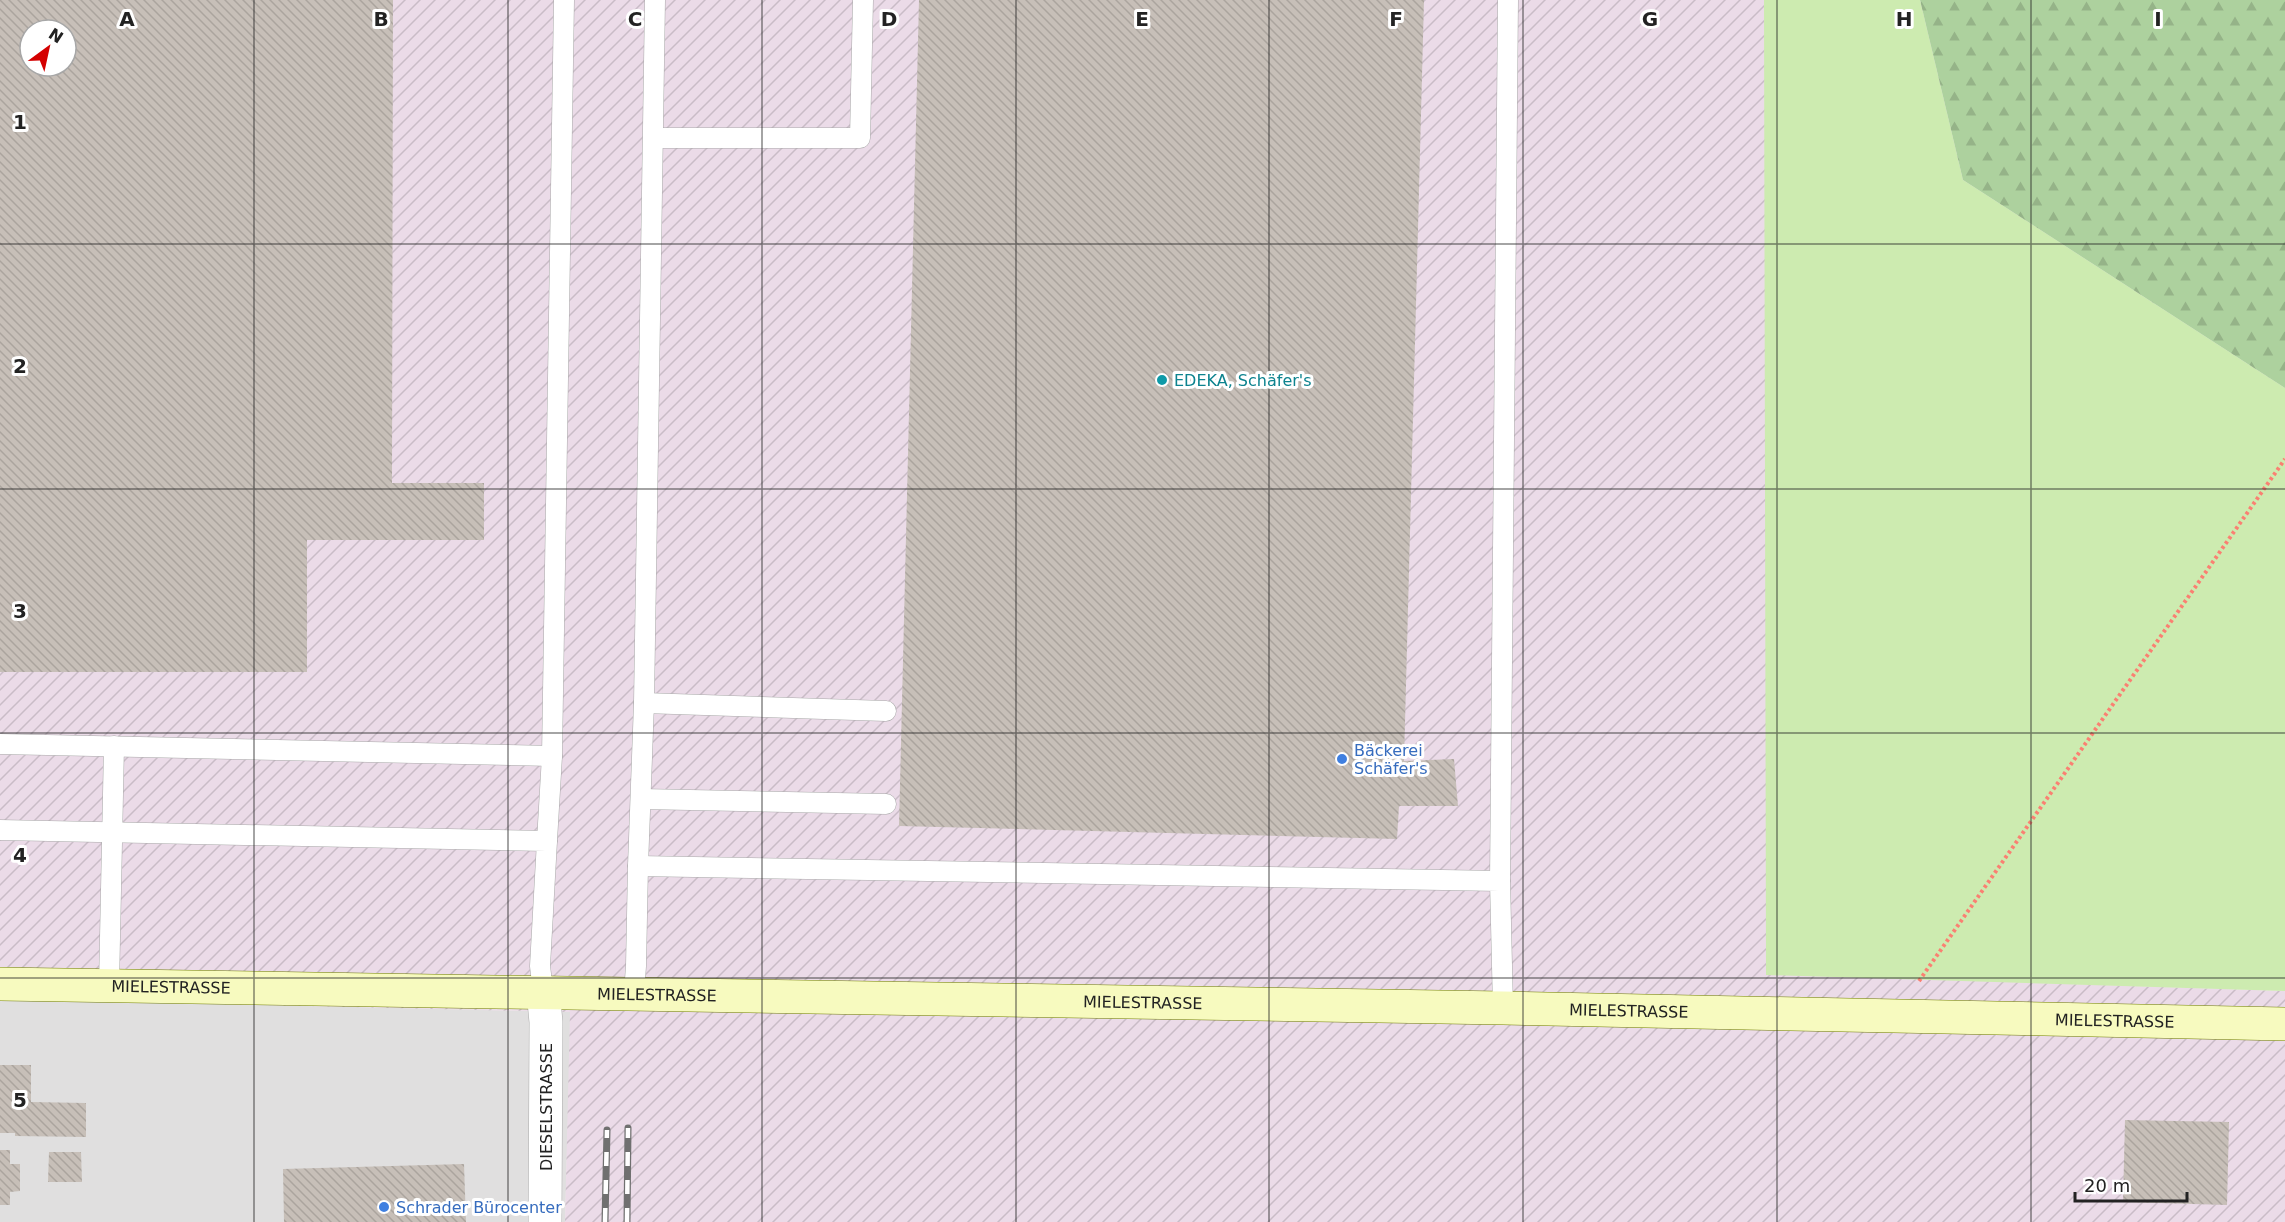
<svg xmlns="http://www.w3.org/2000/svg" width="2285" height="1222" font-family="'DejaVu Sans',sans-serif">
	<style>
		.residential { fill: #e0dfdf }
		.industrial { fill: url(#industrial-furrows); fill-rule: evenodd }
		.grass { fill: #cdebb0 }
		.forest { fill: url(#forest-firs) }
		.building { fill: url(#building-back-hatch); fill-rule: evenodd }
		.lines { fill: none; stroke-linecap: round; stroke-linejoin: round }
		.lane-casing { stroke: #a9a9a9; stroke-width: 21 }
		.street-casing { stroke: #a9a9a9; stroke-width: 34 }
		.secondary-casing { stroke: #707d05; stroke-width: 34 }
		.path { stroke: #fa8072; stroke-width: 4; stroke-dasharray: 3 3; stroke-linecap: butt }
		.lane { stroke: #fff; stroke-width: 20 }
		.street { stroke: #fff; stroke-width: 33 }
		.secondary { stroke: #f7fabf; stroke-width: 33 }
		.rail-casing { stroke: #707070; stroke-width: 7 }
		.rail { stroke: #fff; stroke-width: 4.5; stroke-dasharray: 14; stroke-linecap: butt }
		.grid { fill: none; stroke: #222; stroke-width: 1.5; stroke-opacity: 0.55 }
		.culture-dot { fill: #0f9aa8; stroke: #fff; stroke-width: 2 }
		.shop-dot { fill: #3f7fe0; stroke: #fff; stroke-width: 2 }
		.labels { text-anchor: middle; stroke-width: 6; stroke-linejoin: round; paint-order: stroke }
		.culture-label { font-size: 16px; fill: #0d838f; stroke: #fff; text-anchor: start }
		.shop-label { font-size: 16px; fill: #366cbe; stroke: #fff; text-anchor: start }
		.street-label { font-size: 16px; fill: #222; stroke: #fff }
		.grid-label { font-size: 20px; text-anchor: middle; font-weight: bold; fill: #222; stroke: #fff; stroke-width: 6; stroke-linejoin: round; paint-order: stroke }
	</style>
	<defs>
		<pattern id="industrial-furrows" width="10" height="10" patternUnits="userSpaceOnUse" patternTransform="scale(1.5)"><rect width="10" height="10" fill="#ebdbe8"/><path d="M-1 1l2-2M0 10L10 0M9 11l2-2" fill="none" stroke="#c9bcc7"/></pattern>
		<pattern id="forest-firs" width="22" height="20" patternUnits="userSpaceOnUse" patternTransform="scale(1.5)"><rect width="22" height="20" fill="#add19e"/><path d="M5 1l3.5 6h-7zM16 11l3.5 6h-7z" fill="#95b388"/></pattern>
		<pattern id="building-back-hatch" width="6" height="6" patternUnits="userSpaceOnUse" patternTransform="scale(1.5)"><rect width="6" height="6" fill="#c7bfb8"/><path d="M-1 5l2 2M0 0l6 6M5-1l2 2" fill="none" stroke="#aba49e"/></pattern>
	</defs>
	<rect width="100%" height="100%" fill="#f2efe9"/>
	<!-- residential -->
	<path class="residential" d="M0 999 571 1012 565 1222H0Z"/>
	<!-- industrial -->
	<path class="industrial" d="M0 0H1766V974L2285 991V1222H565L570 1012 0 999ZM30 30H66V66H30Z"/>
	<!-- grass -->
	<path class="grass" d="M1764 0H1920L1963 180 2285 388V991L1766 975Z"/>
	<!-- forest -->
	<path class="forest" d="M1920 0H2285V388L1963 180Z"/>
	<!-- building -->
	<g class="building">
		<path d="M0 0H393L392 483H484V540H307V672H0ZM30 30H66V66H30Z"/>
		<path d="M919 0H1424L1404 761 1454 759 1458 806H1399L1397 839 899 826Z"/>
		<path d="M0 1065H31V1102L86 1103V1137L15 1136V1133H0Z"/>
		<path d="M2125 1120 2229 1122 2227 1205 2123 1202Z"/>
		<path d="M0 1150H10V1164H20V1191L10 1192V1205H0Z"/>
		<path d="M49 1152H81L82 1182H48Z"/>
		<path d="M464 1164 466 1222H284L283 1169Z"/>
	</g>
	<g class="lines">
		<defs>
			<g id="lane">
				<path d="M654 138H860L863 0"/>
				<path d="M644 703 886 711"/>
				<path d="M0 744 552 756"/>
				<path d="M641 799 886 804"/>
				<path d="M0 830 547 841 540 966 543 991"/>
				<path d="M547 841 552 756 564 0"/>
				<path d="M638 866 644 703 655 0"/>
				<path d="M1500 881 1508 0"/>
				<path d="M109 986 114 746"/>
				<path d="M634 993 636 966 638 866 1500 881 1503 1008"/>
			</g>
			<path id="street" d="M543 991 546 1022 545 1222"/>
			<g id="secondary">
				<path id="s1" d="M0 984 1503 1008 2285 1024"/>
			</g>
		</defs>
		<!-- lane casing -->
		<use href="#lane" class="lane-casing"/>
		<!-- street casing -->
		<use href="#street" class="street-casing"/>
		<!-- secondary casing -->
		<use href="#secondary" class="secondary-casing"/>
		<!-- path -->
		<path class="path" d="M1919 981 2285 459"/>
		<!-- lane -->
		<use href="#lane" class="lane"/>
		<!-- street -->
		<use href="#street" class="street"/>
		<!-- secondary -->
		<use href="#secondary" class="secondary"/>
		<defs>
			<g id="rail">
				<path d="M605 1222 607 1130"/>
				<path d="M627 1222 628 1128"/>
			</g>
		</defs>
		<!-- rail casing -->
		<use href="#rail" class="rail-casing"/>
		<!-- rail -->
		<use href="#rail" class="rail"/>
	</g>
	<!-- grid -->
	<path class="grid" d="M254 0V1222M508 0V1222M762 0V1222M1016 0V1222M1269 0V1222M1523 0V1222M1777 0V1222M2031 0V1222M0 244H2285M0 489H2285M0 733H2285M0 978H2285"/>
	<!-- markers -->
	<circle class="culture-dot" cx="1162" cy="380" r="6"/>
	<g class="shop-dot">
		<circle cx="1342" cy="759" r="6"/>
		<circle cx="384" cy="1207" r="6"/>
	</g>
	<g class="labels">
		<!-- culture labels -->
		<g class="culture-label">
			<text x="1174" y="386">EDEKA, Schäfer's</text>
		</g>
		<!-- shop labels -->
		<g class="shop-label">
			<text x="1354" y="756">Bäckerei<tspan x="1354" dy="18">Schäfer's</tspan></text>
			<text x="396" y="1213">Schrader Bürocenter</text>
		</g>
		<!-- street labels -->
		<g class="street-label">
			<text dy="6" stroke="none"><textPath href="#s1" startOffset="171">MIELESTRASSE</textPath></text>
			<text dy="6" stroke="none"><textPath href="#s1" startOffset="657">MIELESTRASSE</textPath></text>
			<text dy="6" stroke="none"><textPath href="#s1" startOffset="1143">MIELESTRASSE</textPath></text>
			<text dy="6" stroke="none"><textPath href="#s1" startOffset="1629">MIELESTRASSE</textPath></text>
			<text dy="6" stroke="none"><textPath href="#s1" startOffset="2115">MIELESTRASSE</textPath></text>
			<text transform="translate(546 1107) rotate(-90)" y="6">DIESELSTRASSE</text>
		</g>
	</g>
	<g class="grid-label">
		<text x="127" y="26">A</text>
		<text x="381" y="26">B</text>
		<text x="635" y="26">C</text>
		<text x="889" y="26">D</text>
		<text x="1142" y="26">E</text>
		<text x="1396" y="26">F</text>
		<text x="1650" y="26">G</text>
		<text x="1904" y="26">H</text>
		<text x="2158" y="26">I</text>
		<text x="20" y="129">1</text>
		<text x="20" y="373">2</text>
		<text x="20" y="618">3</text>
		<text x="20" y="862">4</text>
		<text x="20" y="1107">5</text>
	</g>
	<!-- north arrow -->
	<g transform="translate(48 48) rotate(33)"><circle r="28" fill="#ffffff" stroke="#a7a7a7" stroke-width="1.5"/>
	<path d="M0-4.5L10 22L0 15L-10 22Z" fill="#d40000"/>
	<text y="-9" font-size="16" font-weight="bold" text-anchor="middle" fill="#222222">N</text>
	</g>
	<!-- scale -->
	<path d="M2075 1192v9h112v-9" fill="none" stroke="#222222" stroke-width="3"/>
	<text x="2084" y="1192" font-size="18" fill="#222222" stroke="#ffffff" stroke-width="4.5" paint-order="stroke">20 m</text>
</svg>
